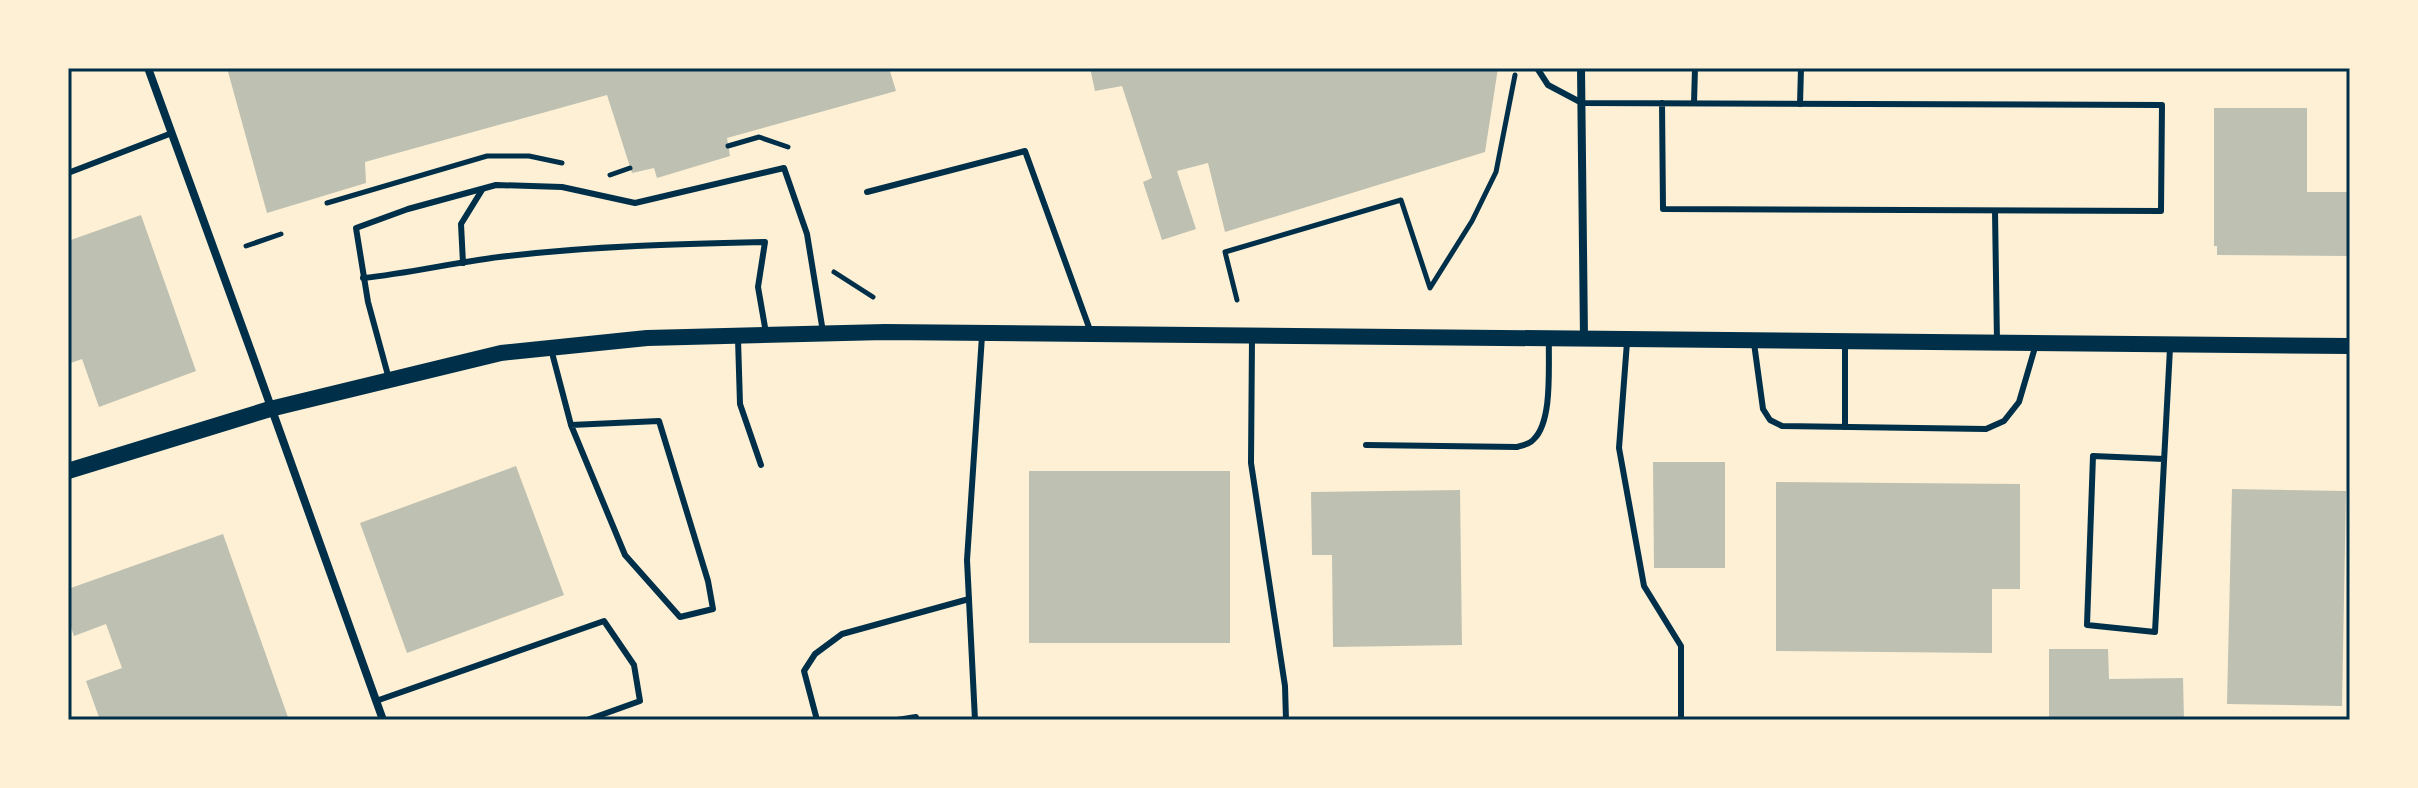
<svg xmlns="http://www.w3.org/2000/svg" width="2418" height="788" font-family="'Noto Sans',sans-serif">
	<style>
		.building { fill: #bec0b2 }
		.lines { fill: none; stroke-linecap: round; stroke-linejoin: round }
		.path { stroke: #003049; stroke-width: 5 }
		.service { stroke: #003049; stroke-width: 6 }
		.minor { stroke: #003049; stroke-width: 8 }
		.secondary { stroke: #003049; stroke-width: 16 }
		.neatline { fill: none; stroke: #003049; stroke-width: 3 }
	</style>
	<rect width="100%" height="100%" fill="#fdf0d5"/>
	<!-- building -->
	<g class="building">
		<path d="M227 68H889L896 91 727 138 730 156 657 178 654 168 632 173 607 95 365 162 366 183 267 213Z"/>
		<path d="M1090 68H1498L1485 152 1225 232 1208 163 1177 171 1196 229 1162 240 1143 182 1152 178 1122 86 1095 91Z"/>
		<path d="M2214 108H2307V192H2350V256L2217 255V246H2214Z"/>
		<path d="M141 215 196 371 99 407 82 359 68 364V241Z"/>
		<path d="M1653 462H1725V568H1654Z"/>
		<path d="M516 466 564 595 407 653 360 523Z"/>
		<rect x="1029" y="471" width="201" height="172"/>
		<path d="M1776 482 2020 484V589H1992V653L1776 651Z"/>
		<path d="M2232 489 2346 491 2342 706 2227 704Z"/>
		<path d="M1460 490 1462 645 1333 647 1332 555H1312L1311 492Z"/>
		<path d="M223 534 289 720H100L86 681 122 668 106 624 74 636 68 618V589Z"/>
		<path d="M2049 649H2108L2109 679 2183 678 2184 720H2049Z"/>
	</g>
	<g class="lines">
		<!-- path -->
		<g class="path">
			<path d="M728 146 759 137 788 147"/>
			<path d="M610 175 630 168"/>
			<path d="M327 203 487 156H529L562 163"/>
			<path d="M246 246 281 234"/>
			<path d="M834 272 873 297"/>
			<path d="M1237 300 1225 252 1401 200 1430 288 1472 221 1496 172 1515 75"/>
		</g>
		<!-- service -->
		<g class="service">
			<path d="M1537 68 1548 85 1582 103 2162 105 2161 211 1663 209 1662 103"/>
			<path d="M1694 103 1695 68"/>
			<path d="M1800 104 1801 68"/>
			<path d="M68 173 172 133"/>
			<path d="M867 192 1025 151 1090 330"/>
			<path d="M1995 211 1997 342"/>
			<path d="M463 263 461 224 482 190"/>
			<path d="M363 278C412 273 460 261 508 256 594 246 679 244 765 242L758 287 766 333"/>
			<path d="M1252 338 1251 463 1285 686 1286 720"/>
			<path d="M738 339 740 404 761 465"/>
			<path d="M1627 342 1619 448 1644 586 1681 646V720"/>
			<path d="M1754 343 1763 409 1770 420 1782 426 1986 429 2004 421 2019 402 2036 344"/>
			<path d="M1845 343V427"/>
			<path d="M551 349 571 425 625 555 680 617 713 609 708 581 659 421 571 425"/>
			<path d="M389 379 368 302 356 228 408 209 496 185 562 187 635 203 784 168 807 234 823 332"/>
			<path d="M1366 445 1517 447C1524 445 1530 444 1534 439 1553 420 1548 366 1549 340"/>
			<path d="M2164 459 2093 456 2087 625 2155 632 2170 348"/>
			<path d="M376 701 604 621 634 665 640 701 587 720"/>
			<path d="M817 720 804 671 815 654 842 634 969 599"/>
			<path d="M897 720 916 717V720"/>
			<path d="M975 720 967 560 982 336"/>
		</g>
		<!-- minor -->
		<g class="minor">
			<path d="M148 68C228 285 305 502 383 720"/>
			<path d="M1581 68 1584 338"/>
		</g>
		<!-- secondary -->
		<path class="secondary" d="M68 471 270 409 501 353 647 338 885 332 2350 346"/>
	</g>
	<!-- border -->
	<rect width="2418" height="788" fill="none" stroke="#fdf0d5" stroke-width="140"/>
	<rect x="70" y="70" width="2278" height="648" class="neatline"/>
</svg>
